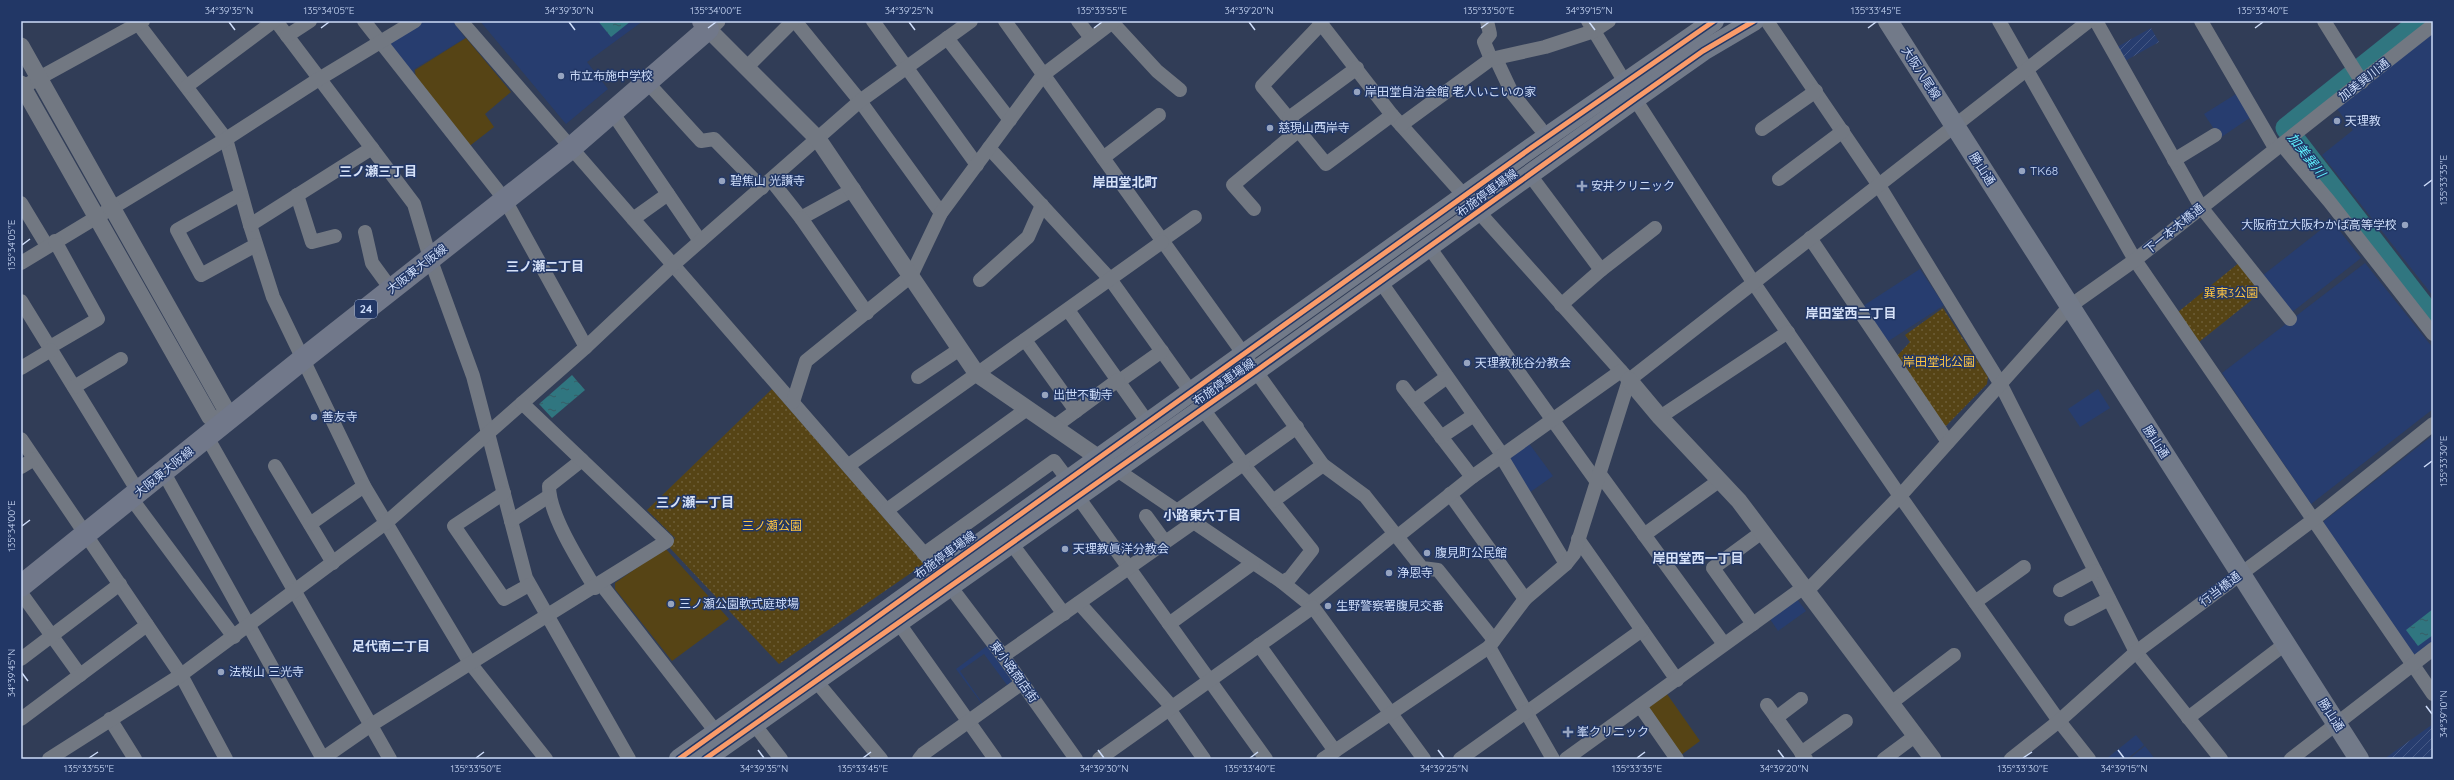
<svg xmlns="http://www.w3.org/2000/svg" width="2454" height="780" font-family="Quicksand,'Noto Sans JP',sans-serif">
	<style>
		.built { fill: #273d6f; fill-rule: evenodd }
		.industrial { fill: url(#industrial-furrows) }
		.grass { fill: url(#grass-dots) }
		.pitch { fill: #564415 }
		.water { fill: url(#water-ripples) }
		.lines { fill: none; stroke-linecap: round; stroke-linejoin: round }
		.river { stroke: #307680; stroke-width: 21 }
		.minor { stroke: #727882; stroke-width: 14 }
		.tertiary { stroke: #727882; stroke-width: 17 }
		.secondary { stroke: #727a89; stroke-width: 20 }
		.primary { stroke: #71788a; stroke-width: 22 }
		.cycleway-casing { stroke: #223766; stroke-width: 8 }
		.cycleway { stroke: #fa9b69; stroke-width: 5 }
		.ticks { fill: none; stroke: #cddcf9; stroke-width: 1.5 }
		.poi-dot { fill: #96a4c0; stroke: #223766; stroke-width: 1.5 }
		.labels { text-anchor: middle; stroke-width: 3; stroke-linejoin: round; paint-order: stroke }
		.shield { fill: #223766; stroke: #9aaacd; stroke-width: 1 }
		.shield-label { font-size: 11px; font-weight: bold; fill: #cddcf9 }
		.street-label { font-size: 12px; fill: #cddcf9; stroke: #223766 }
		.poi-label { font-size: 12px; fill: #cddcf9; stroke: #223766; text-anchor: start }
		.park-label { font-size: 12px; fill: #fec541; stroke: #223766 }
		.water-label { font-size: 13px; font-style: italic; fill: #5feffd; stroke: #223766 }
		.neighbourhood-label { font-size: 13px; font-weight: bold; fill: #d5e1f8; stroke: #223766 }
		.neatline { fill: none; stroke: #cddcf9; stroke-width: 1.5 }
		.ticks-label { font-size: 10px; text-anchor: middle; fill: #cddcf9 }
	</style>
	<defs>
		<pattern id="industrial-furrows" width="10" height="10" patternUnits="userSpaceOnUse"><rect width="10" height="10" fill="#273d6f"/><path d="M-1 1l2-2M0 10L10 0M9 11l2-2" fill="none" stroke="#455884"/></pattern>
		<pattern id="grass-dots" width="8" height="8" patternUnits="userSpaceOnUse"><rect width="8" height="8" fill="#564415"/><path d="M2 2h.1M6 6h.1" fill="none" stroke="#6d5e38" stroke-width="1.8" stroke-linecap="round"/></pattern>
		<pattern id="water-ripples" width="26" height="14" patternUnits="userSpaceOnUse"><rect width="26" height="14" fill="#307680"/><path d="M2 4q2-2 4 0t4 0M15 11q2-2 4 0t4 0" fill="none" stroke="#375c66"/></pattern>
	</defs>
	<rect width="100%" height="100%" fill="#313d57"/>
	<!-- built -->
	<g class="built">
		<path d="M419 21H453L465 38 414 69V79L387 42Z"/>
		<path d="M480 21H643L587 62 608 89 566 124Z"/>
		<path d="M2433 32V296L2322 155 2353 130 2337 109Z"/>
		<path d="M2236 94 2251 117 2220 138 2204 114Z"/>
		<path d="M2332 221 2361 258 2291 313 2262 276Z"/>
		<path d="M2365 263 2433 348V409L2311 504 2222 373Z"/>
		<path d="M1920 269 1944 305 1887 342 1863 306Z"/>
		<path d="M2098 389 2110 408 2080 427 2068 409Z"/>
		<path d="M2433 435V643L2419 654H2411L2324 528V521Z"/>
		<path d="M1528 442 1553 476 1529 493 1508 457Z"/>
		<path d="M1797 599 1806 611 1778 631 1770 619Z"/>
		<path d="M987 646 1016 686 985 708 956 669ZM984 654 1010 689 985 707 960 671Z"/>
		<path d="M2136 735 2144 745 2127 759H2106Z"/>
		<path d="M2145 746 2155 759H2129Z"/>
	</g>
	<!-- industrial -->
	<g class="industrial">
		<path d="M2151 28 2159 42 2125 61 2117 47Z"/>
		<path d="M2433 724V759H2384Z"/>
	</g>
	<!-- grass -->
	<g class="grass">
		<path d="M2240 262 2263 291 2199 342 2178 312Z"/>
		<path d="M1943 308 1988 377 1987 384 1946 426 1944 425 1896 357 1910 342 1905 335Z"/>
		<path d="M772 389 924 564 779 664 670 548 675 538 647 510Z"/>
	</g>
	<!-- pitch -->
	<g class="pitch">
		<path d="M466 38 511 92 485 114 494 127 467 148 416 81 415 70Z"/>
		<path d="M665 548 729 619 672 661 615 589V583Z"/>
		<path d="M1667 694 1700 741 1681 755 1647 708Z"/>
	</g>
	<!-- water -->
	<g class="water">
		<path d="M598 21H631L611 37Z"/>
		<path d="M572 375 585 390 552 418 539 404Z"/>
		<path d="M2433 609V635L2418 646 2406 630Z"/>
	</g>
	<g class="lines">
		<!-- river -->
		<path class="river" d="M2420 21 2286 128 2433 318"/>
		<!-- minor -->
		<g class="minor">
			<path d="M136 21 226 139 250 225 273 297 364 486 470 663 546 759"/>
			<path d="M276 21 414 204 430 258 473 376 526 578 629 759"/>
			<path d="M364 21 505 200 586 347"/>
			<path d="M461 21 934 565 1003 656 1076 759"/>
			<path d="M795 21 860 101 941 213"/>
			<path d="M873 21 977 165"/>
			<path d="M1005 21 1323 465 1365 496 1422 568 1438 570 1494 640"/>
			<path d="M1078 21 1091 38"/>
			<path d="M1111 21 1157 71 1180 90"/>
			<path d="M1319 21 1392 115 1629 380"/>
			<path d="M1487 21 1490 34 1484 42 1491 59"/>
			<path d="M1588 21 1635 99 1753 282 1900 496 2059 721 2089 759"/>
			<path d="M1767 21 1878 184 2000 383 2136 652 2221 759"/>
			<path d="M1999 21 2135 260 2433 694"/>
			<path d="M2096 21 2201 207 2290 319"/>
			<path d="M2201 21 2275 148"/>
			<path d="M2324 21 2362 82"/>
			<path d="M1321 24 1262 86 1326 164 1392 115"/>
			<path d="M287 36 310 21"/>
			<path d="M947 38 1010 120"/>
			<path d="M1496 59 1512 93 1540 128"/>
			<path d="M747 67 793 21"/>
			<path d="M647 82 701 141 714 139 762 188"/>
			<path d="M187 86 274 21"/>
			<path d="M21 88 143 21"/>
			<path d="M612 112 700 241"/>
			<path d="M1289 118 1357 68"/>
			<path d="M1401 125 1491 59 1545 47 1594 31 1609 21"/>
			<path d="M1762 129 1816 91"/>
			<path d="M2282 145 2329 201 2433 334"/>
			<path d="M989 148 1110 279 1191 392"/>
			<path d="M1103 158 1159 115"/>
			<path d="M2174 160 2215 135"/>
			<path d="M1530 175 1601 270"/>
			<path d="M1779 179 1843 131"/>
			<path d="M771 180 801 218 854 189"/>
			<path d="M241 194 177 230 201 275 256 245"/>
			<path d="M297 195 312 242 335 236"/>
			<path d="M21 203 47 246"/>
			<path d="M1254 209 1233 185 1299 130"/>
			<path d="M801 218 867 313"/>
			<path d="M633 219 668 194"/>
			<path d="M250 225 372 148"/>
			<path d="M365 232 372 263 391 289"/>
			<path d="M1810 238 1948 442"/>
			<path d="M1161 241 1195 217"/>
			<path d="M1429 247 1597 482"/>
			<path d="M21 263 226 139 319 79 415 21"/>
			<path d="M980 280 1028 237 1042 205"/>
			<path d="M1380 281 1503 456"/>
			<path d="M21 301 139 493"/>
			<path d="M1561 305 1601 270 1655 228"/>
			<path d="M1068 310 1148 423"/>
			<path d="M1025 340 1076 411"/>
			<path d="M50 347 98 319 55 241"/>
			<path d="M21 368 51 350"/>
			<path d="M918 377 960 349"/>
			<path d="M1118 382 1162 351"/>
			<path d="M74 387 121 359"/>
			<path d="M1403 387 1472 477"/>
			<path d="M1414 401 1447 377"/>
			<path d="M793 402 806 361 911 276 941 213 1043 75 1114 21"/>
			<path d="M1203 409 1244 465 1312 550 1290 578 1282 582"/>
			<path d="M1660 417 1788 332"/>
			<path d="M1054 427 1118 380"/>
			<path d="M207 437 390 759"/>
			<path d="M1441 437 1474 415"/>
			<path d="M21 439 181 675 226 759"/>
			<path d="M1501 456 1566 564"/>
			<path d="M582 460 549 486C549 515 580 563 595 588"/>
			<path d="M849 465 1162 242"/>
			<path d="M1244 465 1297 427"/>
			<path d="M275 466 333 563"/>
			<path d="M21 467 34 459"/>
			<path d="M1117 470 1282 582 1313 607 1424 759"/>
			<path d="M164 473 323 759"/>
			<path d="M1599 473 1724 644"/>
			<path d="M504 493 454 526 504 599 529 585"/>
			<path d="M1450 494 1525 599"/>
			<path d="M1078 497 1266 759"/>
			<path d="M131 498 234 637"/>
			<path d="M1273 501 1323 465"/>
			<path d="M887 510 1027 409"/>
			<path d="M1177 511 1243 464"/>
			<path d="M1146 516 1165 542"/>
			<path d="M511 521 549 496"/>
			<path d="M310 524 364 486"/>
			<path d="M1644 535 1720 480"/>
			<path d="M1578 539 1677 680"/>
			<path d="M1011 543 1064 614"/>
			<path d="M924 554 1054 461 1063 473"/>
			<path d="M601 584 716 732"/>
			<path d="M2060 590 2095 571"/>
			<path d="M1807 591 1900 496 2070 306 2135 260 2433 25"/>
			<path d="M21 593 80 675"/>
			<path d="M1975 602 2024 567"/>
			<path d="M1079 603 1172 707"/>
			<path d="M1309 604 1394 534 1398 536 1472 477 1621 371"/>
			<path d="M2071 619 2109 599"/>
			<path d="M898 622 995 759"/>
			<path d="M1169 624 1253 563"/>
			<path d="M1753 624 1713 568 1762 532"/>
			<path d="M1259 645 1335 751"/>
			<path d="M1489 647 1553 759"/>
			<path d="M1003 656 1194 522"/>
			<path d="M21 659 120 584"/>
			<path d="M816 681 881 759"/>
			<path d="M1891 703 1954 655"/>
			<path d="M1767 705 1806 759"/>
			<path d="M1640 706 1677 759"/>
			<path d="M1169 709 1204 759"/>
			<path d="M1526 713 1642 630"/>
			<path d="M1776 718 1801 699"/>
			<path d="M2188 718 2285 644"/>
			<path d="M21 719 147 625"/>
			<path d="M110 719 135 759"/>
			<path d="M754 724 781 759"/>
			<path d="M1801 753 1846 721"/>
			<path d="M49 759 181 675 387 522 586 347 673 265 860 101 971 21"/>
			<path d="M322 759 371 725 667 541 522 403"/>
			<path d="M919 759 923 754 1022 683"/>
			<path d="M1099 759 1313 607"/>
			<path d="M1323 759 1489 647 1525 599 1566 564 1574 554 1629 380 2089 21"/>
			<path d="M1460 759 1526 712"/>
			<path d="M1566 759 1804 587"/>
			<path d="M1884 759 1915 736"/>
			<path d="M2011 759 2059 721 2136 652 2313 520 2433 424"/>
			<path d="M2291 759 2433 649"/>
		</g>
		<!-- tertiary -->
		<g class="tertiary">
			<path d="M717 21 708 29 818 139 977 374 1109 465"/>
			<path d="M21 46 225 408V423L210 417 21 84"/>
			<path d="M1629 380 1660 417 1739 501 1933 759"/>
		</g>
		<!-- secondary -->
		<g class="secondary">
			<path d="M1888 21 2359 759"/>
			<path d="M679 759 1531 148 1714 21"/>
			<path d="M705 759 1256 371 1635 99 1703 51 1754 21"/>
		</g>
		<!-- primary -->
		<path class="primary" d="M21 586 303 359 572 147 708 29 703 21"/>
		<defs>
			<g id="cycleway">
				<path d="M679 759 1531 148 1714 21"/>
				<path d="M705 759 1256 371 1635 99 1703 51 1754 21"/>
			</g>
		</defs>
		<!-- cycleway casing -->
		<use href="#cycleway" class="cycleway-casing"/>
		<!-- cycleway -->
		<use href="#cycleway" class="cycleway"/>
	</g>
	<!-- ticks -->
	<path class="ticks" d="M229 22 235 30M569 22 575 30M909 22 915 30M1249 22 1255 30M1589 22 1595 30M321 28 329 22M708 28 716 22M1094 28 1102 22M1481 28 1489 22M1868 28 1876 22M2255 28 2263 22M2424 186 2432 180M22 245 30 239M2424 467 2432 461M22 526 30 520M22 673 28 681M2426 706 2432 714M758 750 764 758M1098 750 1104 758M1438 750 1444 758M1778 750 1784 758M2118 750 2124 758M89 758 98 752M476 758 484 752M863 758 871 752M1250 758 1258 752M1637 758 1645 752M2023 758 2032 752"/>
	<!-- markers -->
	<g class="poi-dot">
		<circle cx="561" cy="76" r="4"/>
		<circle cx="1357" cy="92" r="4"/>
		<circle cx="2337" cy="121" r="4"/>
		<circle cx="1270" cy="128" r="4"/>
		<circle cx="2022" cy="171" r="4"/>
		<circle cx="722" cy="181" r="4"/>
		<path d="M1580 180h4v4h4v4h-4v4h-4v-4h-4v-4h4z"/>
		<circle cx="2405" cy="225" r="4"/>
		<circle cx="1467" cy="363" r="4"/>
		<circle cx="1045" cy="395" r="4"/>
		<circle cx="314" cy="417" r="4"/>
		<circle cx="1065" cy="549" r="4"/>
		<circle cx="1427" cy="553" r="4"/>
		<circle cx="1389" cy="573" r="4"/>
		<circle cx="671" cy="604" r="4"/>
		<circle cx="1328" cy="606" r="4"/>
		<circle cx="221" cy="672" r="4"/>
		<path d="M1566 726h4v4h4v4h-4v4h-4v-4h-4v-4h4z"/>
	</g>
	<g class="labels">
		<!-- shield labels -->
		<rect class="shield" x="355" y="300" width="22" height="18" rx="3"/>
		<g class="shield-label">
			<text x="366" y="313">24</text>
		</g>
		<!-- street labels -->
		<g class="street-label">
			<text transform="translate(1921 73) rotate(57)" y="4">大阪八尾線</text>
			<text transform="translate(2364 80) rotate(-38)" y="4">加美巽川通</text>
			<text transform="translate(1982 169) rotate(57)" y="4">勝山通</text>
			<text transform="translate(1487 193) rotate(-36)" y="4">布施停車場線</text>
			<text transform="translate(2174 229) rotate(-39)" y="4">下一本木橋通</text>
			<text transform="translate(417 269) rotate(-38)" y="4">大阪東大阪線</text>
			<text transform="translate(1224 382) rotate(-35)" y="4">布施停車場線</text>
			<text transform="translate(2156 442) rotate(57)" y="4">勝山通</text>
			<text transform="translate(164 472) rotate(-39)" y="4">大阪東大阪線</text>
			<text transform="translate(945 555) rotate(-36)" y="4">布施停車場線</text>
			<text transform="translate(2220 589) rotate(-37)" y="4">行当橋通</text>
			<text transform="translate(1014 672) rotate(54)" y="4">東小路商店街</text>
			<text transform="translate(2331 715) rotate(57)" y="4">勝山通</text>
		</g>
		<!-- poi labels -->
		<g class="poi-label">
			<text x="569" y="80">市立布施中学校</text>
			<text x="1365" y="96">岸田堂自治会館 老人いこいの家</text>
			<text x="2345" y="125">天理教</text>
			<text x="1278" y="132">慈現山西岸寺</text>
			<text x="2030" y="175">TK68</text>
			<text x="730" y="185">碧焦山 光讃寺</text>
			<text x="1591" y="190">安井クリニック</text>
			<text x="2397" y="229" text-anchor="end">大阪府立大阪わかば高等学校</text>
			<text x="1475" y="367">天理教桃谷分教会</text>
			<text x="1053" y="399">出世不動寺</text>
			<text x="322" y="421">善友寺</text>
			<text x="1073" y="553">天理教眞洋分教会</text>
			<text x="1435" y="557">腹見町公民館</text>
			<text x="1397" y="577">浄恩寺</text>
			<text x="679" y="608">三ノ瀬公園軟式庭球場</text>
			<text x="1336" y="610">生野警察署腹見交番</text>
			<text x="229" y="676">法桜山 三光寺</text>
			<text x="1577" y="736">峯クリニック</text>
		</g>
		<!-- park labels -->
		<g class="park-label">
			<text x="2231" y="297">巽東3公園</text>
			<text x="1939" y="366">岸田堂北公園</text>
			<text x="772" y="530">三ノ瀬公園</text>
		</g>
		<!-- water labels -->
		<g class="water-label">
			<text transform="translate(2307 155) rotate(52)" y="5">加美巽川</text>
		</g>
		<!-- neighbourhood labels -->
		<g class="neighbourhood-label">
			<text x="378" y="176">三ノ瀬三丁目</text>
			<text x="1125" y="187">岸田堂北町</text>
			<text x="545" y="271">三ノ瀬二丁目</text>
			<text x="1851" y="318">岸田堂西二丁目</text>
			<text x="695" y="507">三ノ瀬一丁目</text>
			<text x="1202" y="520">小路東六丁目</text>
			<text x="1698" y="563">岸田堂西一丁目</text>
			<text x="391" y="651">足代南二丁目</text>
		</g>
	</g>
	<!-- border -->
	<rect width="2454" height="780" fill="none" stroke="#223766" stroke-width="44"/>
	<rect x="22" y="22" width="2410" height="736" class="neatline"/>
	<g class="ticks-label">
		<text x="229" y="14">34°39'35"N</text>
		<text x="329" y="14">135°34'05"E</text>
		<text x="569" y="14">34°39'30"N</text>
		<text x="716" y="14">135°34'00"E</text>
		<text x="909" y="14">34°39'25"N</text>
		<text x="1102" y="14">135°33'55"E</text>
		<text x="1249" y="14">34°39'20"N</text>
		<text x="1489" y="14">135°33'50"E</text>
		<text x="1589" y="14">34°39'15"N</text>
		<text x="1876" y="14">135°33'45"E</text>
		<text x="2263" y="14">135°33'40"E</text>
		<text transform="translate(2443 180) rotate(-90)" y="4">135°33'35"E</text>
		<text transform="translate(11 245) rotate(-90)" y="4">135°34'05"E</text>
		<text transform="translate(2443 461) rotate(-90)" y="4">135°33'30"E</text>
		<text transform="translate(11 526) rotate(-90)" y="4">135°34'00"E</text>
		<text transform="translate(11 673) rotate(-90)" y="4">34°39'45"N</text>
		<text transform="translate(2443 714) rotate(-90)" y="4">34°39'10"N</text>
		<text x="89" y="772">135°33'55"E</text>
		<text x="476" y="772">135°33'50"E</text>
		<text x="764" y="772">34°39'35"N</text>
		<text x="863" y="772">135°33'45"E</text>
		<text x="1104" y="772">34°39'30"N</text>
		<text x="1250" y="772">135°33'40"E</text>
		<text x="1444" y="772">34°39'25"N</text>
		<text x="1637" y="772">135°33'35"E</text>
		<text x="1784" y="772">34°39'20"N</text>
		<text x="2023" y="772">135°33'30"E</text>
		<text x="2124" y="772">34°39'15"N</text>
	</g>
</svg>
